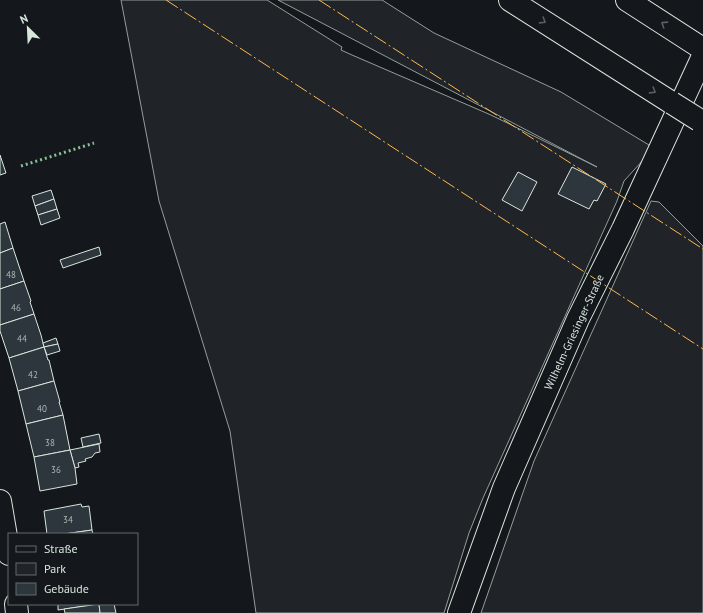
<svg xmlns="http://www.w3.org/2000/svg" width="703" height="613" font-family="'PT Sans',sans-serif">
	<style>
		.green { fill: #202428; stroke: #939e99 }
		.building { fill: #2c363c; stroke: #d8e6dc }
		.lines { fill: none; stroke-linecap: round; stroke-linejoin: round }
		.minor-casing { stroke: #d8e6dc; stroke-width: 24 }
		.highway-casing { stroke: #d8e6dc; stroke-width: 24 }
		.minor { stroke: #14181c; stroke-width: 22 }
		.highway { stroke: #14181c; stroke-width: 22 }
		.highway-bridge-casing { stroke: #d8e6dc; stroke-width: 24; stroke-linecap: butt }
		.highway-bridge { stroke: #14181c; stroke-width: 22 }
		.hedge { stroke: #8ac095; stroke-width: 3; stroke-dasharray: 2 3; stroke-linecap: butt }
		.power { stroke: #ffb74d; stroke-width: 1; stroke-dasharray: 14 3 2 3; stroke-linecap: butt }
		.oneway { stroke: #59605f }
		.labels { text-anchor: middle; stroke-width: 3; stroke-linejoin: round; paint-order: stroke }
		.number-label { font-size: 9px; fill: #adbab4 }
		.street-label { font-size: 11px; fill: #d8e6dc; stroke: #14181c }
	</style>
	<rect width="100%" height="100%" fill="#14181c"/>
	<!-- green -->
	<g class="green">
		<path d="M121 0H267L342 47 341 50 352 55 491 115 597 167 278 0H382L434 33 561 92 654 148 624 181 617 201 483 498 469 533 444 613H256L230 431 159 201Z"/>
		<path d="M651 201 659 202 703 246V613H481L534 461Z"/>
	</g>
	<!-- building -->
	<g class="building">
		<path d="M0 155 6 173 0 175Z"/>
		<path d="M572 167 606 184 597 201 594 200 589 209 558 194Z"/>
		<path d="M518 172 537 182 522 211 502 200Z"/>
		<path d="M51 190 54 199 35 206 32 196Z"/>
		<path d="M54 199 57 209 38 215 35 206Z"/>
		<path d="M57 209 60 218 41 225 38 215Z"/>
		<path d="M5 222 13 248 0 253V224Z"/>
		<path d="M99 247 101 255 63 268 60 260Z"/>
		<path d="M13 248 24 281 0 289V253Z"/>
		<path d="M24 281 31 301 30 302 34 314 0 325V289Z"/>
		<path d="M34 314 41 335 44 347 9 358 0 331V325Z"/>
		<path d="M56 338 58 344 44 347 43 343Z"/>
		<path d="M58 344 60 351 47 355 44 347Z"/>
		<path d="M44 347 48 360H49L54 381 18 391 9 358Z"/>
		<path d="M54 381 60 402H59L63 415 26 424 18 391Z"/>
		<path d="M63 415 70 450 34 457 26 424Z"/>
		<path d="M99 434 101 443 83 447 81 438Z"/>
		<path d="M99 444 100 452 95 453 92 457 85 459 86 461 78 463 79 467 75 468 70 450Z"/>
		<path d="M70 450 75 468 77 484 40 491 34 457Z"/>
		<path d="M81 504 82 507 89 506 92 530 64 534H47L44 511Z"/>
		<path d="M92 530 93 534H64Z"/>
		<path d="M58 604H99L58 610Z"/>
		<path d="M99 604 100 613H65L64 609Z"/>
		<path d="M99 604H114L116 613H100Z"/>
	</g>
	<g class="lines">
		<defs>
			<g id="minor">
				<path d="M0 501 9 554"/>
				<path d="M16 604 17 613"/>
				<path d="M459 613 504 488 578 319 623 229 703 56"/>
			</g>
			<g id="highway">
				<path d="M510 0 672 103"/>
				<path d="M627 0 703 49"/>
			</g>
		</defs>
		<!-- minor casing -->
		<use href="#minor" class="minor-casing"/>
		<!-- highway casing -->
		<use href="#highway" class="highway-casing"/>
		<!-- minor -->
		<use href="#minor" class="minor"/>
		<!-- highway -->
		<use href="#highway" class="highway"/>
		<defs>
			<path id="highway-bridge" d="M672 103 699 120"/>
		</defs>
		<!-- highway-bridge casing -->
		<use href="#highway-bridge" class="highway-bridge-casing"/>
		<!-- highway-bridge -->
		<use href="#highway-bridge" class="highway-bridge"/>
		<!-- hedge -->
		<path class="hedge" d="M21 166 94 143"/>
		<!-- power -->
		<g class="power">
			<path d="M166 0 703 349"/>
			<path d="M319 0 703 249"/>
		</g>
	</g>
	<!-- one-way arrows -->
	<defs><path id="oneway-chevron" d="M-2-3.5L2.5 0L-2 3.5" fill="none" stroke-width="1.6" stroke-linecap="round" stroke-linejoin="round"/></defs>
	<g class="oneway">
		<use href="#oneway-chevron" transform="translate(543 21) rotate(32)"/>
		<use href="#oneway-chevron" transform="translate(664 24) rotate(-147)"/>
		<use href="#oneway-chevron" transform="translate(653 91) rotate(32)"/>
	</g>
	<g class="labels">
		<!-- number labels -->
		<g class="number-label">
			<text x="11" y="278">48</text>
			<text x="16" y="311">46</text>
			<text x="22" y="342">44</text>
			<text x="33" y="378">42</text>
			<text x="42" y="412">40</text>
			<text x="50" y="446">38</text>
			<text x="56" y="473">36</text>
			<text x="68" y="523">34</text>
		</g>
		<!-- street labels -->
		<g class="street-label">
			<text transform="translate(574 332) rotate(-65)" y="4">Wilhelm-Griesinger-Straße</text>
		</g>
	</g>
	<!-- legend -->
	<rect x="8" y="533" width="130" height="72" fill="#14181c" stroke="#626a69"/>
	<rect x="16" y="546" width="20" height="6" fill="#14181c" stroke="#626a69"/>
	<text x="44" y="553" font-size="12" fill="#d8e6dc">Straße</text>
	<rect x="16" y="563" width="20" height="12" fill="#202428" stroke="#626a69"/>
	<text x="44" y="573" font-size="12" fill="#d8e6dc">Park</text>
	<rect x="16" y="583" width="20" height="12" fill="#2c363c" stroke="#626a69"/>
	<text x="44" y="593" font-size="12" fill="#d8e6dc">Gebäude</text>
	<!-- north arrow -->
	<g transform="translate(28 28) rotate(336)" stroke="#14181c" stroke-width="3" paint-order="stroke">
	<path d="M0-3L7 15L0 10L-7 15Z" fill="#d8e6dc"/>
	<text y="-6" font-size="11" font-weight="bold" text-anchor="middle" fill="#d8e6dc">N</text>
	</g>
</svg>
